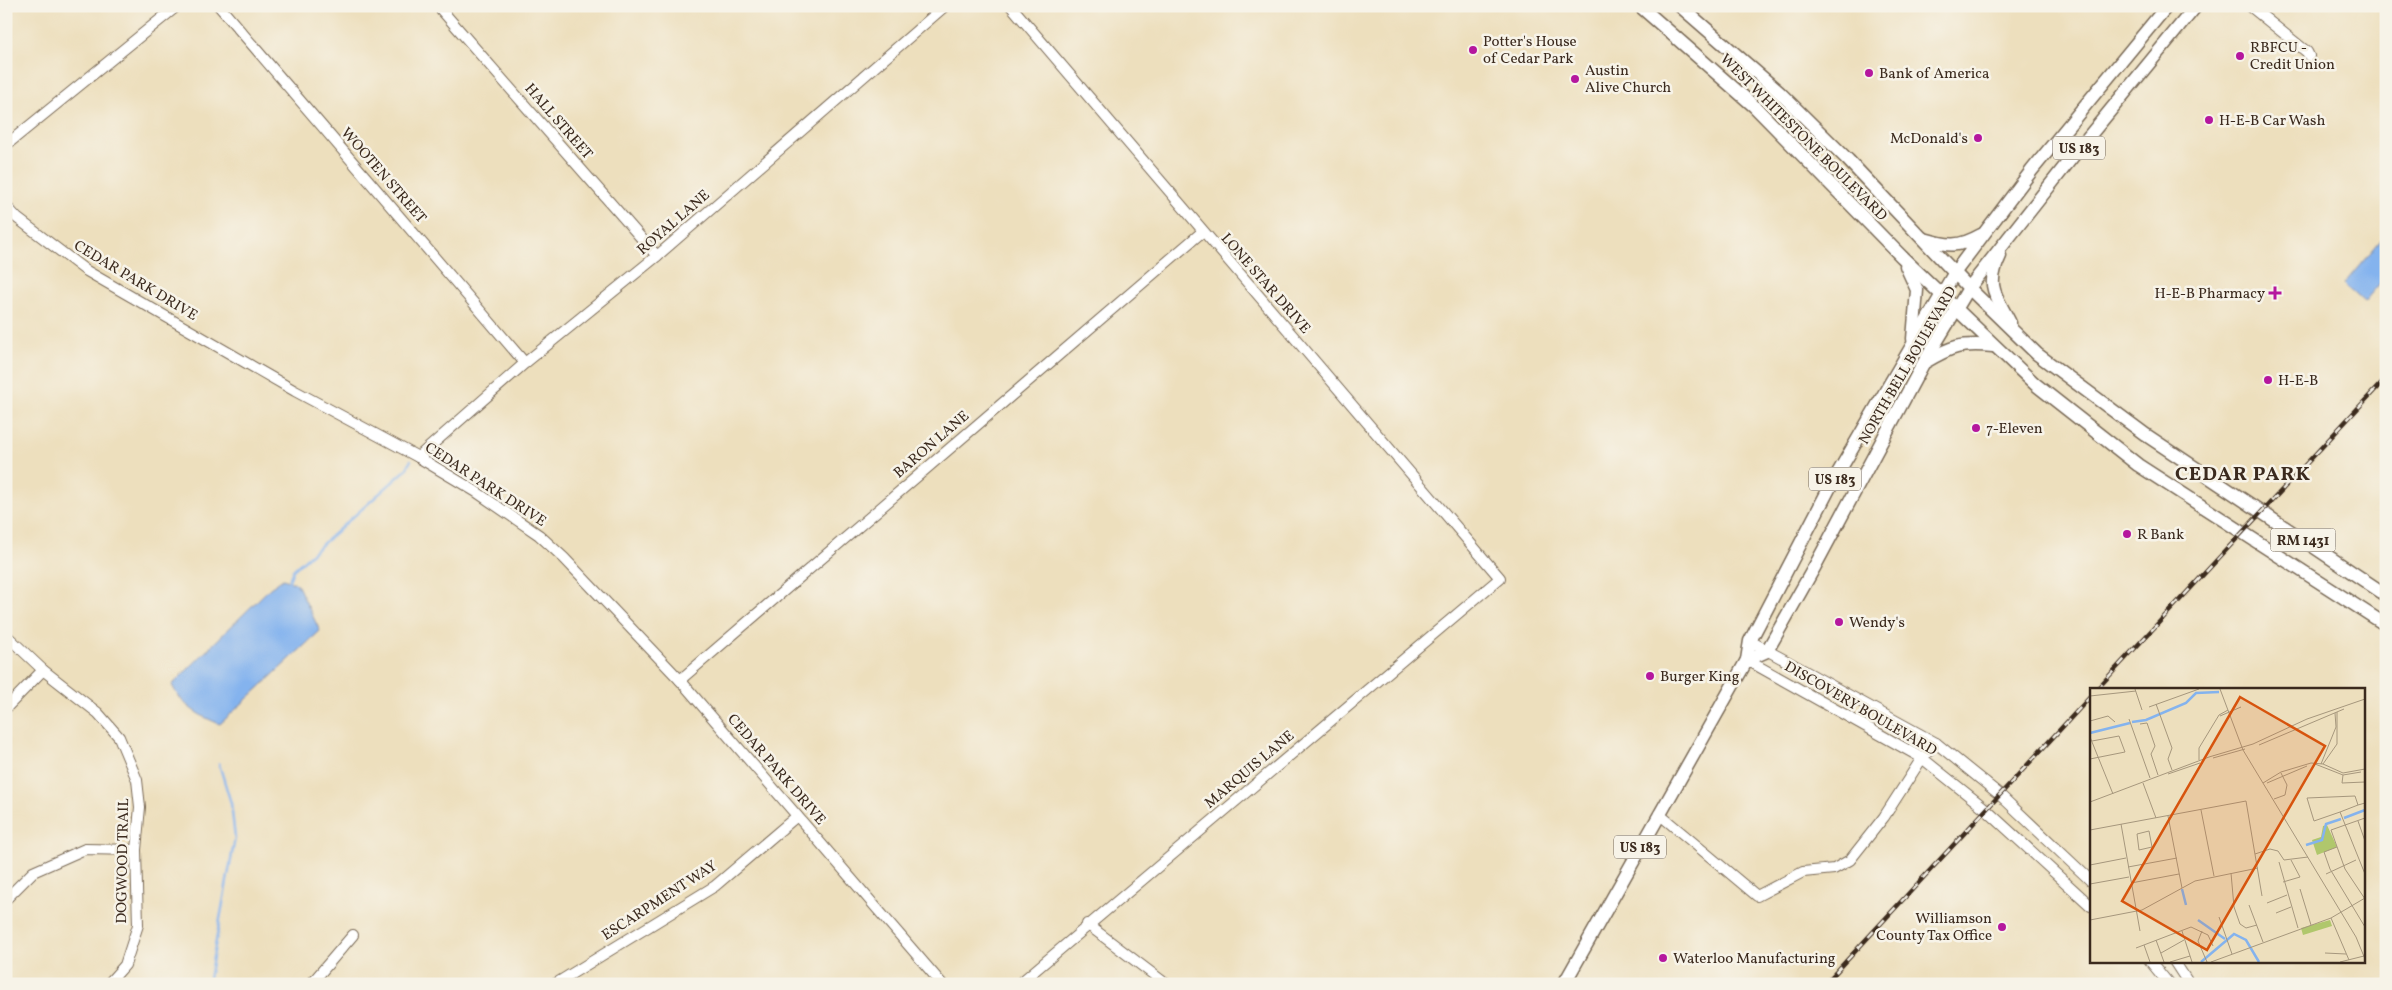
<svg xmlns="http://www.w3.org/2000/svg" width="2392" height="990" font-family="Vollkorn,serif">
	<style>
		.water { fill: #84b3ee; stroke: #606e86 }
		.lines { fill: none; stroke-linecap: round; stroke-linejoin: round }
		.stream { stroke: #84b3ee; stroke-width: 2.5 }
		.minor-casing { stroke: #796956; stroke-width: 12 }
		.major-casing { stroke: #796956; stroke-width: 15 }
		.minor { stroke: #fff; stroke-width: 10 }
		.major { stroke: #fff; stroke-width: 12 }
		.rail-casing { stroke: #3b2a1e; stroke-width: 4.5 }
		.rail { stroke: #f7f3e8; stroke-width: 2.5; stroke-dasharray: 8; stroke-linecap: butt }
		.poi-dot { fill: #b5179e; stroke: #f7f3e8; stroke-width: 2 }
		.labels { text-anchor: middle; stroke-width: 5; stroke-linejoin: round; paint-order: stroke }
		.shield { fill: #f7f3e8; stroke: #73665b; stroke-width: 1 }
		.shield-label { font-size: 14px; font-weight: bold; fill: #3b2a1e }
		.poi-label { font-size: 15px; fill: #3b2a1e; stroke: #f7f3e8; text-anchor: start }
		.street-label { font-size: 15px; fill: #3b2a1e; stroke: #f7f3e8 }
		.district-label { font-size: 20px; font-weight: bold; letter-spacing: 1px; fill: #3b2a1e; stroke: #f7f3e8 }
		.inset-river { fill: none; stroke: #84b3ee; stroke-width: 2.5 }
		.inset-road { fill: none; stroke: #a6977d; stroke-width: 1 }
		.view { fill: #d7540e; fill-opacity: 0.15; stroke: #d7540e; stroke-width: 2.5 }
		.inset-edge { fill: none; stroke: #3b2a1e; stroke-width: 2.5 }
	</style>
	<rect width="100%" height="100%" fill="#f7f3e8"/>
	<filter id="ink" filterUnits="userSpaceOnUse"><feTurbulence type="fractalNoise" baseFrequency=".02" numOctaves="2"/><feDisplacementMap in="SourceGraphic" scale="10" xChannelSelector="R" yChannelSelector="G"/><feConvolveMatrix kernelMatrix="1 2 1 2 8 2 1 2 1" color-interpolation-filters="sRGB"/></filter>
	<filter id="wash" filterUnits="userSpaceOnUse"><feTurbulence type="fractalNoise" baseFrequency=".0096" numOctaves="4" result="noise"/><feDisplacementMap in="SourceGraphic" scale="20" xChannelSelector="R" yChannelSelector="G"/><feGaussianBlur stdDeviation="1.12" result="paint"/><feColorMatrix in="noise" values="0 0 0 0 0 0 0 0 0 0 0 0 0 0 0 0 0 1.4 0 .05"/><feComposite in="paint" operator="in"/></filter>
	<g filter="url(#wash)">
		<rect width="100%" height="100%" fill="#eddfbd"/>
		<!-- water -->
		<g class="water">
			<path d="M2386 234V276L2364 302 2344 284Z"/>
			<path d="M283 579 297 584 320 631 220 724C199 716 181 705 172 685L270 588Z"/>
		</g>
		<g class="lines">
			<!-- stream -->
			<g class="stream">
				<path d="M288 583 293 570 406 470 411 460"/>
				<path d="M208 984 235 838 231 803 219 764"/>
			</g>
		</g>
	</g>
	<g filter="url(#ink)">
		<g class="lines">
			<defs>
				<g id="minor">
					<path d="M219 6 525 363"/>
					<path d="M438 6 657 256"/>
					<path d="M1011 6 1500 578 1019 984"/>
					<path d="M2250 6 2307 52 2309 56"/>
					<path d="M6 145 177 6"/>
					<path d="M6 206 17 218 85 270 295 391 418 457 475 491 539 535 564 558 680 680 942 984"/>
					<path d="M418 457 525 363 657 256 945 6"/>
					<path d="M6 635 43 670 98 713 119 737 137 780 140 807 136 850 138 925 125 965 108 984"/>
					<path d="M1750 641 1936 743 1999 794 2091 881"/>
					<path d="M1747 660 1922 758 1982 806 2091 906"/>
					<path d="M680 680 1202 232"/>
					<path d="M6 708 43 670"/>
					<path d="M1659 814 1757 896 1803 872 1834 869 1850 860 1884 817 1922 758 1936 743"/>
					<path d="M6 899 33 872 85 849 136 850"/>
					<path d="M1087 924 1166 984"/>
					<path d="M2150 961 2169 984"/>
					<path d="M2174 961 2189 984"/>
					<path d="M311 984 353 935"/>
					<path d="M555 984 715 886 797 816"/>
				</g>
				<g id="major">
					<path d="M1640 6 1754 106 1902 257 2035 384 2138 465 2386 625"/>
					<path d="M1680 6 1780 93 1848 160 1969 288 2037 354 2146 435 2386 595"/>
					<path d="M1924 239C1948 246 1958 248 1981 235"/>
					<path d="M2000 256C1985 287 1996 295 2010 323"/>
					<path d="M1906 266 1917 290 1913 339"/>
					<path d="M1925 362C1952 346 1961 343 1993 346"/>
					<path d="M1747 660 1767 651 1815 566 1923 364 1969 288 2077 151 2196 6"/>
					<path d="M1564 984 1747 660 1750 641 1831 485 1941 296 1955 272 2032 170 2167 6"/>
				</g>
			</defs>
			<!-- minor casing -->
			<use href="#minor" class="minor-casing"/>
			<!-- major casing -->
			<use href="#major" class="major-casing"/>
			<!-- minor -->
			<use href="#minor" class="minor"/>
			<!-- major -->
			<use href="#major" class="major"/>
			<defs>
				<g id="rail">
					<path d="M2097 689 2386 378"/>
					<path d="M1825 984 2091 696"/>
				</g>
			</defs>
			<!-- rail casing -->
			<use href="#rail" class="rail-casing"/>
			<!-- rail -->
			<use href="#rail" class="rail"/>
		</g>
	</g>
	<!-- markers -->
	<g class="poi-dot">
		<circle cx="1473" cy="50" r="5"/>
		<circle cx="2240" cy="56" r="5"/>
		<circle cx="1869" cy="73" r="5"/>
		<circle cx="1575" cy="79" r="5"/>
		<circle cx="2209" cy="120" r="5"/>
		<circle cx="1978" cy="138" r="5"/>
		<path d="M2272.5 285.5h5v5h5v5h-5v5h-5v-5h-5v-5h5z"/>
		<circle cx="2268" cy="380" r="5"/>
		<circle cx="1976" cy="428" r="5"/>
		<circle cx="2127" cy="534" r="5"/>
		<circle cx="1839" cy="622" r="5"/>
		<circle cx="1650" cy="676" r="5"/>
		<circle cx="2002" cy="927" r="5"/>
		<circle cx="1663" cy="958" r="5"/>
	</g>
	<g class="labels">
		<!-- shield labels -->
		<g class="shield">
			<rect x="2053" y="136.5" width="52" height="23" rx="4"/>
			<rect x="1809" y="467.5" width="52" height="23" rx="4"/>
			<rect x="2270.5" y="528.5" width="65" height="23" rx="4"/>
			<rect x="1614" y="835.5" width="52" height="23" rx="4"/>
		</g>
		<g class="shield-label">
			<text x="2079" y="153">US 183</text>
			<text x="1835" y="484">US 183</text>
			<text x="2303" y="545">RM 1431</text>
			<text x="1640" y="852">US 183</text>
		</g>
		<!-- poi labels -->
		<g class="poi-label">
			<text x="1483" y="46">Potter's House<tspan x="1483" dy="17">of Cedar Park</tspan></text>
			<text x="2250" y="52">RBFCU -<tspan x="2250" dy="17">Credit Union</tspan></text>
			<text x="1585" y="75">Austin<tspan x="1585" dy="17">Alive Church</tspan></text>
			<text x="1879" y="78">Bank of America</text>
			<text x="2219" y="125">H-E-B Car Wash</text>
			<text x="1968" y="143" text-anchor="end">McDonald's</text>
			<text x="2265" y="298" text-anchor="end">H-E-B Pharmacy</text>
			<text x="2278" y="385">H-E-B</text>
			<text x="1986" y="433">7-Eleven</text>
			<text x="2137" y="539">R Bank</text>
			<text x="1849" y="627">Wendy's</text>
			<text x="1660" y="681">Burger King</text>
			<text x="1992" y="923" text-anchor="end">Williamson<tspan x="1992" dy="17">County Tax Office</tspan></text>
			<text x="1673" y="963">Waterloo Manufacturing</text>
		</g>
		<!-- street labels -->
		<g class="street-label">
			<text transform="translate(559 121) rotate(49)" y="5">HALL STREET</text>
			<text transform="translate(1804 137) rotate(45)" y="5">WEST WHITESTONE BOULEVARD</text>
			<text transform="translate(384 175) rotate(49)" y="5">WOOTEN STREET</text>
			<text transform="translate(673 222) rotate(-41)" y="5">ROYAL LANE</text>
			<text transform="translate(136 280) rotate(31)" y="5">CEDAR PARK DRIVE</text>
			<text transform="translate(1266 283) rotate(49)" y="5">LONE STAR DRIVE</text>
			<text transform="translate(1907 365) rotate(-60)" y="5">NORTH BELL BOULEVARD</text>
			<text transform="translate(931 444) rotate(-41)" y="5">BARON LANE</text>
			<text transform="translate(486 484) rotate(33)" y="5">CEDAR PARK DRIVE</text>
			<text transform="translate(1861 708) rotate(30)" y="5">DISCOVERY BOULEVARD</text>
			<text transform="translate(777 769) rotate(49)" y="5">CEDAR PARK DRIVE</text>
			<text transform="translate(1249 769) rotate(-40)" y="5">MARQUIS LANE</text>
			<text transform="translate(122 861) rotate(-89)" y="5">DOGWOOD TRAIL</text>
			<text transform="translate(659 900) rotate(-33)" y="5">ESCARPMENT WAY</text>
		</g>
		<!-- district labels -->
		<g class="district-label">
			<text x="2243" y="480">CEDAR PARK</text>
		</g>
	</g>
	<!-- overview -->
	<g transform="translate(2090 688)">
		<rect width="275" height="275" fill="#eddfbd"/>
		<path d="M240 232 242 238 213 247 211 240Z" fill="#b0c76c"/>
		<path d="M237 137 247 159 227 167 222 152 231 149 233 138Z" fill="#b0c76c"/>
		<path class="inset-river" d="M42 34 56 32 96 15 106 5 129 4M0 45 40 35M254 130 275 122M216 157 232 152 236 136 251 131M92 201 96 217M108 232 135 251M111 274 144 246 156 252 169 274"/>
		<path class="inset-road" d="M45 1 52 22M130 1 153 62 266 249 275 271M0 8 46 3M66 16 82 60 78 71 82 82M59 19 109 1M130 28 151 19M39 31 60 90M0 33 18 28 25 34M50 36 57 35 65 58 61 66 68 87M0 49 23 106M169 57 254 21M123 70 155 61M0 71 35 64 29 48 2 53M109 72V60L129 27 138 22M225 76 253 87 271 84M231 76 246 39 245 25M233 76 247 56V24M78 86 110 75M253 87 252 95 275 94M53 95 66 130M173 95 191 84 221 75 233 76 253 85 275 81M177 95 217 78M184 111 195 107 197 97 191 85M0 114 119 69 163 56 217 31 275 11M268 117 265 108 217 110 224 133 250 124 268 117 275 115M111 122 124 188M250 124 275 186M78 128 92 200M275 130 241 142 255 181 275 211M268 133 275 153M31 136 50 243M0 142 156 113 172 208M59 143 62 159 49 162 47 146ZM247 159 234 164 240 181 275 239M165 166 180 161 188 163 194 172 218 169M189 174 208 240M0 177 36 170M38 179 87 170M141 185 144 219 150 236 156 240 167 237M236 186 266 172M193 194 210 189 201 172M41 195 89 186M0 196 39 189M210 201 221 237M177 215 197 207M159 217 173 254M186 225 201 219M129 229 142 266M241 230 259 272M0 232 52 222 105 193 168 180M92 243 102 274M112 243 108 253 117 274M66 252 74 274M54 257 60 274M46 260 101 239 118 247 123 258M71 265 94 252M235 265 256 266M80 274 100 268M121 274 241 230 275 210M250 274 274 268"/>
		<path class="view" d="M150 9 235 58 117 262 32 213Z"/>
		<rect width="275" height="275" class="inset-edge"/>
	</g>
	<!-- margin -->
	<rect width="2392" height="990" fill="none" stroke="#f7f3e8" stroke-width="25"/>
</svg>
